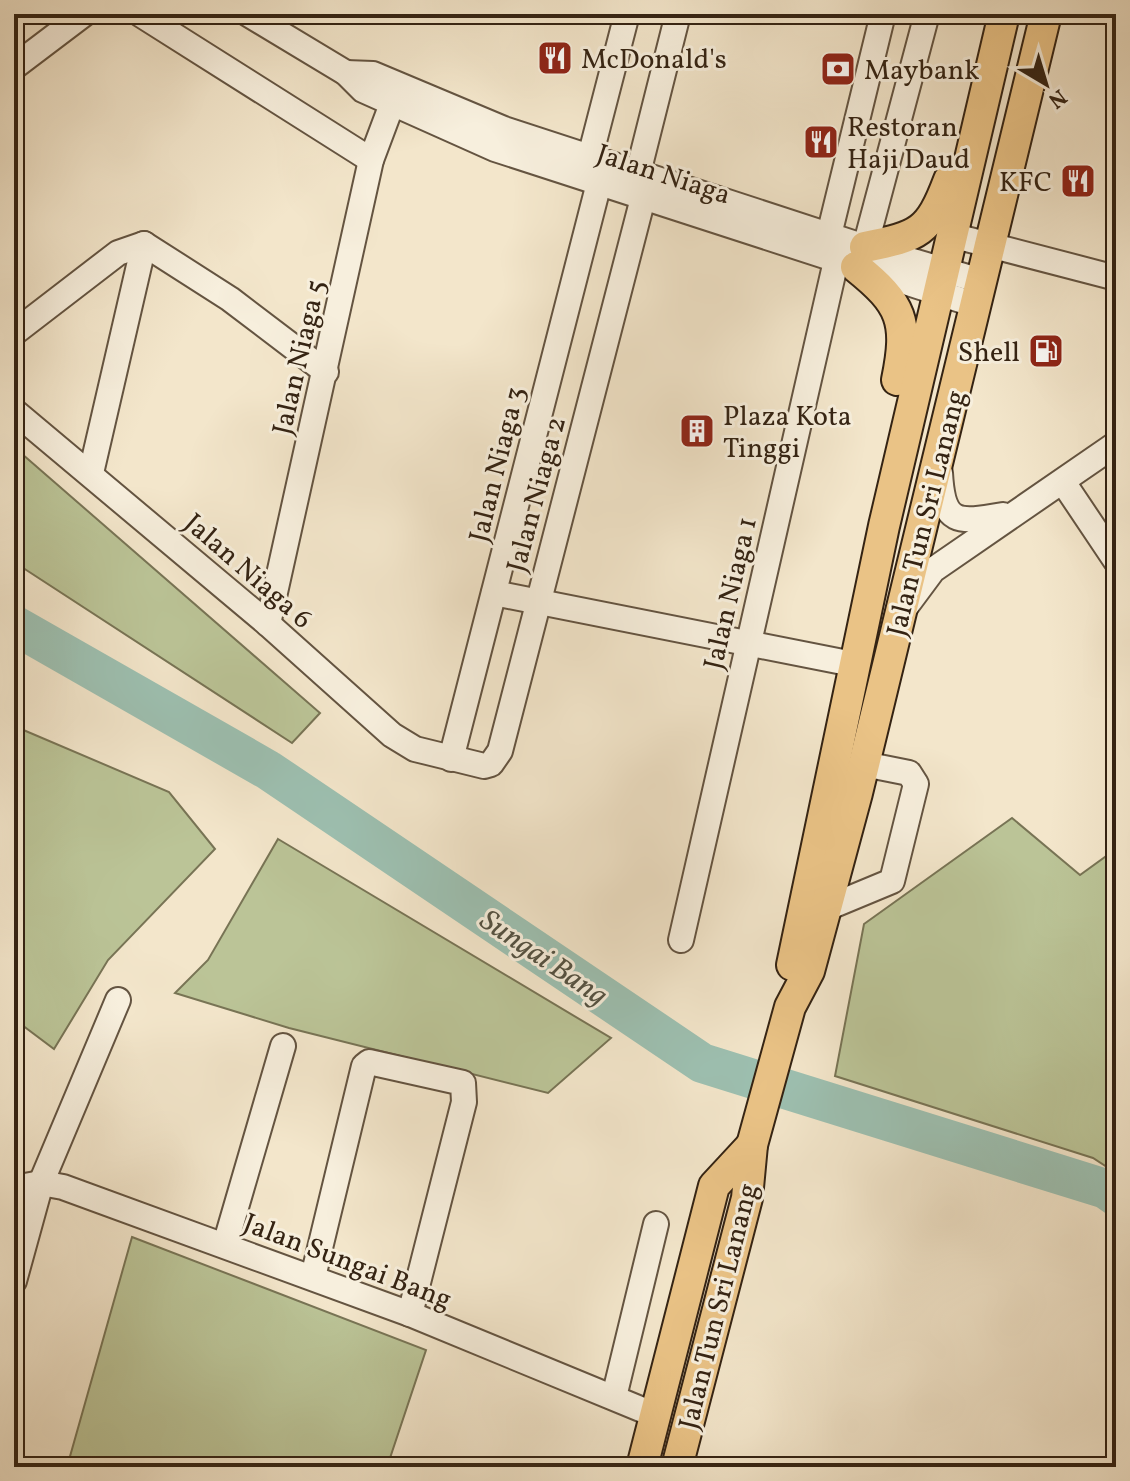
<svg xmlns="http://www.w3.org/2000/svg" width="1130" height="1481" font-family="Vollkorn,serif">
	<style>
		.green { fill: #bbc497; stroke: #787455; stroke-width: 2 }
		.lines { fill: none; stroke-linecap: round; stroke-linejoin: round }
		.river { stroke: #9dc0b1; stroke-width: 40 }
		.minor-casing { stroke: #645441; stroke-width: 28 }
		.major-casing { stroke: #342313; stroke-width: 34 }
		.minor { stroke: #f7efdd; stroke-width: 24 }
		.major { stroke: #eac386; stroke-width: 30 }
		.labels { text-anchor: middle; stroke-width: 6; stroke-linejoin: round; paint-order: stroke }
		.poi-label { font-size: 28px; fill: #342313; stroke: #f7efdd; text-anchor: start }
		.street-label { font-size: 28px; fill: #342313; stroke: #f7efdd }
		.water-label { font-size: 30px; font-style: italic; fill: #545242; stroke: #f7efdd }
	</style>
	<rect width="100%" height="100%" fill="#f3e6cb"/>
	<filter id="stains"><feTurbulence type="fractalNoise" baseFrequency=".0025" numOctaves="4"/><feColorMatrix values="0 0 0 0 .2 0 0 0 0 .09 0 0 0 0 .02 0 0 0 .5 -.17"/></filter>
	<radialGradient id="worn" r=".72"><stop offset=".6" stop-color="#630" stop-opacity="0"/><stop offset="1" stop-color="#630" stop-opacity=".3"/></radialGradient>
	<!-- green -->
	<g class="green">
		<path d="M14 447 320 713 292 743 14 562Z"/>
		<path d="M14 726 169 792 215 849 108 960 54 1049 14 1019Z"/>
		<path d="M1012 818 1080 875 1116 849V1173L1093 1158 835 1076 864 924Z"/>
		<path d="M278 839 611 1038 548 1093 289 1028 175 993 208 960Z"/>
		<path d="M132 1237 426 1350 387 1467H67Z"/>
	</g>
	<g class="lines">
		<!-- river -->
		<path class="river" d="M14 625 268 770 702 1063 1106 1189 1116 1196"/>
		<defs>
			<g id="minor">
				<path d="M140 14 371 160"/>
				<path d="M248 14 346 73 363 90 495 149 976 305"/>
				<path d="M14 67 84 14"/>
				<path d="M346 73 373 74 504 129 865 247 981 281"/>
				<path d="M590 157 627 14"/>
				<path d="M638 173 678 14"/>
				<path d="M829 235 883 14"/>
				<path d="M951 235 1116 278"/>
				<path d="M865 247 927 14"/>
				<path d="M14 333 118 253 144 244 230 299 326 372"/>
				<path d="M14 411 268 624 392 735 415 749 484 766 491 764 500 751 643 198"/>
				<path d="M91 473 144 244"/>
				<path d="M940 473C943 525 957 523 1003 515"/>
				<path d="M1063 482 1116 561"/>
				<path d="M494 593 853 664"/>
				<path d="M907 605 933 570 1116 444"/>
				<path d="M268 624 371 160 392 104"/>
				<path d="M451 759 599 183"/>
				<path d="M827 908 892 881 916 784 909 773 864 764"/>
				<path d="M681 940 836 261"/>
				<path d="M14 1188 41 1183 63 1187 410 1314 655 1415"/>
				<path d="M225 1245 283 1046"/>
				<path d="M313 1277 364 1066 369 1062 463 1083 464 1102 410 1314"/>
				<path d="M14 1281 41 1183 118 1000"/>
				<path d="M614 1397 656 1224"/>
			</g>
			<g id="major">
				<path d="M865 247C919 236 929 233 949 180"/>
				<path d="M856 267C902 304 909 321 897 380"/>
				<path d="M792 965 884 526 1004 14"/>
				<path d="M642 1467 714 1186 752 1145"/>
				<path d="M677 1467 747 1198 752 1145 790 1007 809 971 857 793 1046 14"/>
			</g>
		</defs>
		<!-- minor casing -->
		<use href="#minor" class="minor-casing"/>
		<!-- major casing -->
		<use href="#major" class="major-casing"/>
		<!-- minor -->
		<use href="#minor" class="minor"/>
		<!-- major -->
		<use href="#major" class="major"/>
	</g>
	<!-- icons -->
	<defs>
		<symbol id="restaurant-square" viewBox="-11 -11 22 22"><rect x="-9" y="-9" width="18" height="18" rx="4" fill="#8f2418" stroke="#f7efdd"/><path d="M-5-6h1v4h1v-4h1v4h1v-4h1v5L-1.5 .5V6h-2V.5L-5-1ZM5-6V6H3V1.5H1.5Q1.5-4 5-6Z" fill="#fff"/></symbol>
		<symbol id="bank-square" viewBox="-11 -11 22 22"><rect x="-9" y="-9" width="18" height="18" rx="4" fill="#8f2418" stroke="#f7efdd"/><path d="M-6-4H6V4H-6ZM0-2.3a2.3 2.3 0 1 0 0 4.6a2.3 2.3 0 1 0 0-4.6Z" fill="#fff"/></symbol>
		<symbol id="fuel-square" viewBox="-11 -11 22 22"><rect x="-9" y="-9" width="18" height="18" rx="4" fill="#8f2418" stroke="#f7efdd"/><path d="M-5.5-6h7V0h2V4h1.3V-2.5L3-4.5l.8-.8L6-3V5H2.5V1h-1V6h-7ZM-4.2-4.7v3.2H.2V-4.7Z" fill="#fff"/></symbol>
		<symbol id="building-square" viewBox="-11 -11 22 22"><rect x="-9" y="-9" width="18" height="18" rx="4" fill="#8f2418" stroke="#f7efdd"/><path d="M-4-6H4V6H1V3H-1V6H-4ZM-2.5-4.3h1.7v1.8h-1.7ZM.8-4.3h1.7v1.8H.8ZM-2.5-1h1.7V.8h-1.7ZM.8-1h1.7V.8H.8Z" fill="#fff"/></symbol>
	</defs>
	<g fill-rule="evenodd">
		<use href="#restaurant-square" x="535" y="38" width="40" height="40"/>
		<use href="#bank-square" x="818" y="49" width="40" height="40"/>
		<use href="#restaurant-square" x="801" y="122" width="40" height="40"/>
		<use href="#restaurant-square" x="1058" y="161" width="40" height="40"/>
		<use href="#fuel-square" x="1026" y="331" width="40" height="40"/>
		<use href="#building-square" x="677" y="411" width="40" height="40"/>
	</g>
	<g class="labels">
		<!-- poi labels -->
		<g class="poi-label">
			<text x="581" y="68">McDonald's</text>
			<text x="864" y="79">Maybank</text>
			<text x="847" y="136">Restoran<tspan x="847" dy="32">Haji Daud</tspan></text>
			<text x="1052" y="191" text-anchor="end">KFC</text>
			<text x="1020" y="361" text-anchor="end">Shell</text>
			<text x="723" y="425">Plaza Kota<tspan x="723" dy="32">Tinggi</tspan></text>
		</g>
		<!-- street labels -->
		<g class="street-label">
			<text transform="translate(664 173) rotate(18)" y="10">Jalan Niaga</text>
			<text transform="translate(298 357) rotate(-77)" y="10">Jalan Niaga 5</text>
			<text transform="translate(496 464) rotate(-76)" y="10">Jalan Niaga 3</text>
			<text transform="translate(535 494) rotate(-75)" y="10">Jalan Niaga 2</text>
			<text transform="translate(925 513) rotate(-76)" y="10">Jalan Tun Sri Lanang</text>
			<text transform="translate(249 570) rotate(41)" y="10">Jalan Niaga 6</text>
			<text transform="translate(729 593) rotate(-77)" y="10">Jalan Niaga 1</text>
			<text transform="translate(348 1260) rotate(21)" y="10">Jalan Sungai Bang</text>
			<text transform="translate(717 1306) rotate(-76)" y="10">Jalan Tun Sri Lanang</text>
		</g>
		<!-- water labels -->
		<g class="water-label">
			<text transform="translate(544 957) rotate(34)" y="10">Sungai Bang</text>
		</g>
	</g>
	<!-- margin -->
	<rect width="1130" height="1481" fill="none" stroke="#f3e6cb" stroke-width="48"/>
	<rect x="16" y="16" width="1098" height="1449" fill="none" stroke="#342313" stroke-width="4"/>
	<rect x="24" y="24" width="1082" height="1433" fill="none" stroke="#342313" stroke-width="2"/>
	<!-- north arrow -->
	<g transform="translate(1046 84) rotate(142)" stroke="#f7efdd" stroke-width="6" paint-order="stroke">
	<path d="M0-6L14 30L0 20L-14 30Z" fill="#342313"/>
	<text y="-12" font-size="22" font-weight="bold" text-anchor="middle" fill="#342313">N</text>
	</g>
	<rect width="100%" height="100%" filter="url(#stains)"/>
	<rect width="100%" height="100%" fill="url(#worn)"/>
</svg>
